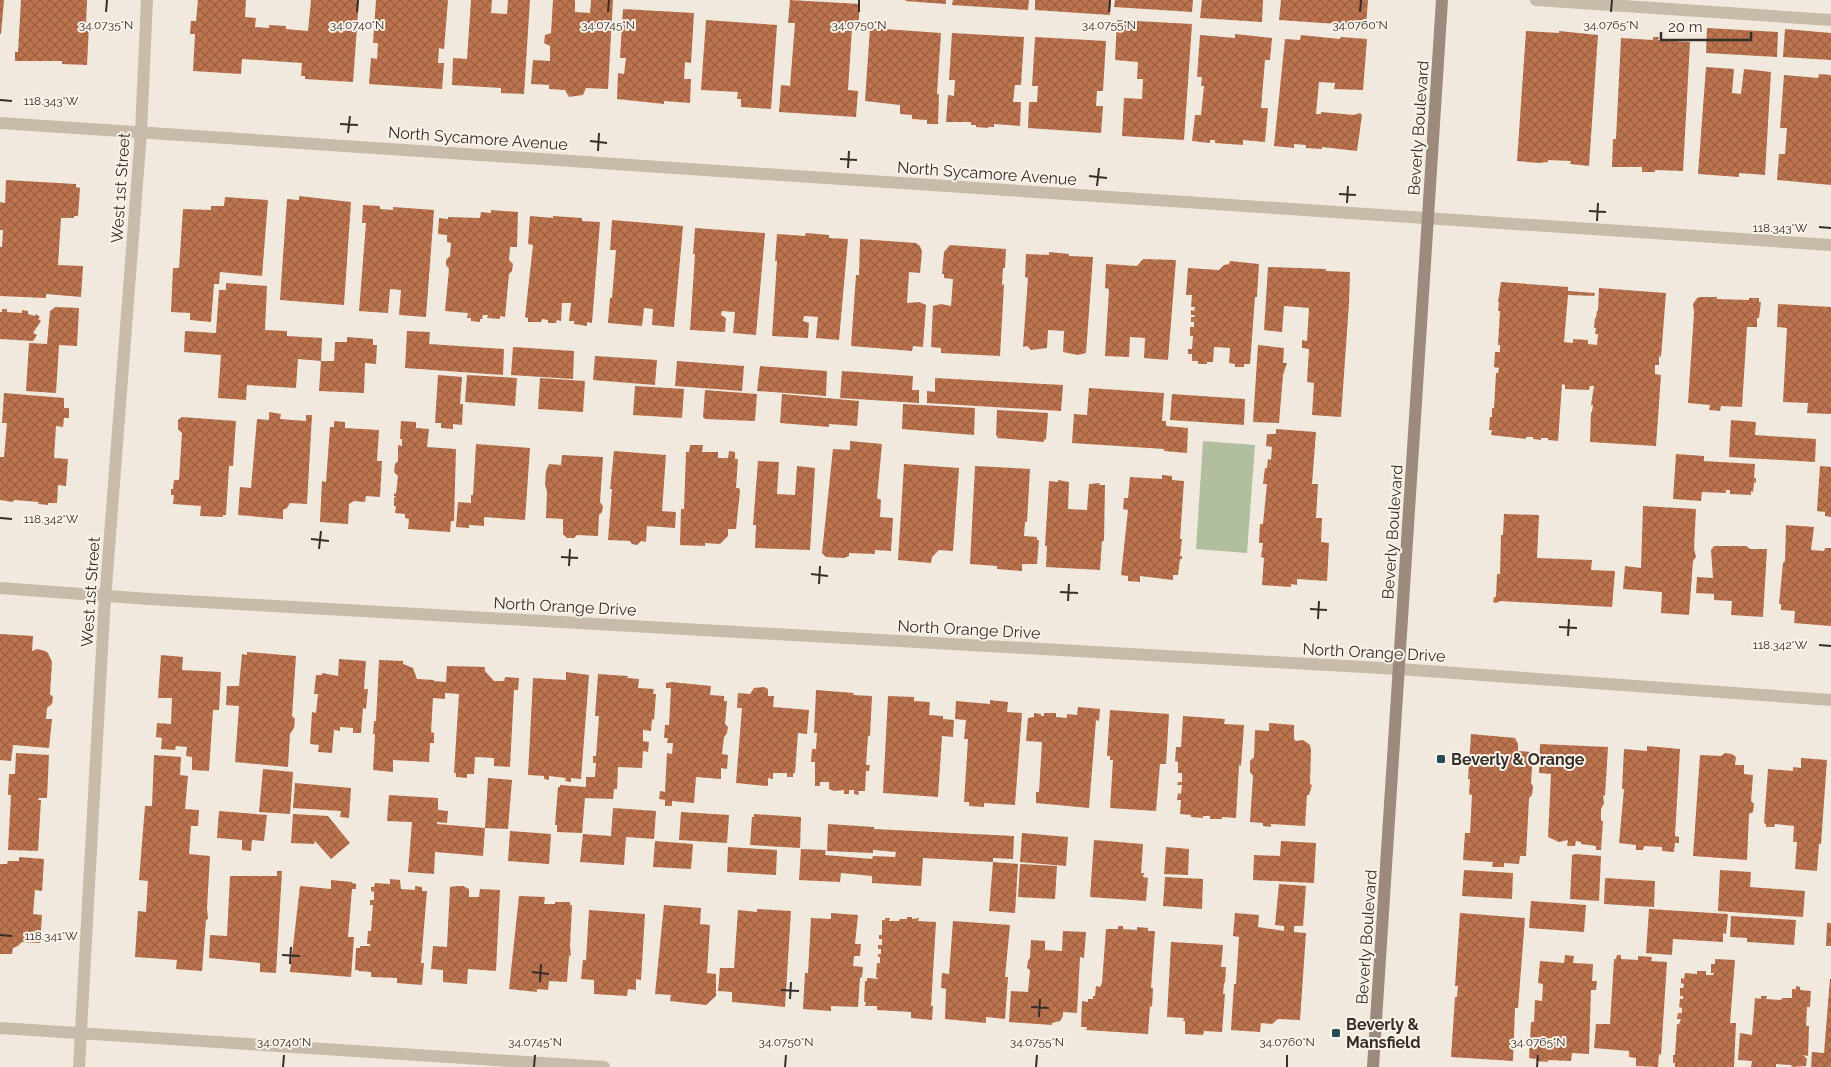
<svg xmlns="http://www.w3.org/2000/svg" width="1831" height="1067" font-family="Raleway,sans-serif">
	<style>
		.garden { fill: #b1bf9f }
		.building { fill: url(#building-cross-hatch) }
		.lines { fill: none; stroke-linecap: round; stroke-linejoin: round }
		.lane { stroke: #c8bbaa; stroke-width: 12 }
		.street { stroke: #c8bbaa; stroke-width: 12 }
		.secondary { stroke: #9c8a7c; stroke-width: 12 }
		.ticks { fill: none; stroke: #362e29; stroke-width: 2 }
		.poi-dot { fill: #224d55; stroke: #f9f3ea; stroke-width: 2 }
		.labels { text-anchor: middle; stroke-width: 4; stroke-linejoin: round; paint-order: stroke }
		.street-label { font-size: 16px; fill: #362e29; stroke: #f9f3ea }
		.poi-label { font-size: 16px; font-weight: bold; fill: #362e29; stroke: #f9f3ea; text-anchor: start }
		.ticks-label { font-size: 12px; text-anchor: middle; fill: #362e29; stroke: #f9f3ea; stroke-width: 4; stroke-linejoin: round; paint-order: stroke }
	</style>
	<defs>
		<pattern id="building-cross-hatch" width="8" height="8" patternUnits="userSpaceOnUse" patternTransform="scale(1.25)"><rect width="8" height="8" fill="#bd744f"/><path d="M0 0l8 8M0 8l8-8" fill="none" stroke="#9a6042"/></pattern>
	</defs>
	<rect width="100%" height="100%" fill="#f1e9de"/>
	<!-- garden -->
	<path class="garden" d="M1203 441 1255 445 1247 553 1196 549Z"/>
	<!-- building -->
	<g class="building">
		<path d="M0 0H4L1 34H0Z"/>
		<path d="M21 0H87L86 26H89L87 65 62 64V61H15V52H18Z"/>
		<path d="M198 0H246L245 17 256 18 255 27 269 28V25L286 26V29L308 31 311 0H359L353 82 305 79V76H301L302 63 242 59 241 74 193 71 195 34H190L191 21H196Z"/>
		<path d="M376 0H448L444 49 439 48 438 63H444L442 89 369 84 371 58 377 59 378 43H373Z"/>
		<path d="M471 0H492L491 13 507 14 508 0H530L524 94 501 93V88L452 85 453 58 467 59Z"/>
		<path d="M553 0H575V12L590 13 591 0H613L608 89 586 88 583 95 569 97 565 90 549 89V85L531 84 533 60 550 61V46L544 43 545 35 551 33Z"/>
		<path d="M790 0 860 4 858 28H852L848 90 858 91 856 117 779 112 781 85 790 86 795 23H788Z"/>
		<path d="M906 0H946V4L905 1Z"/>
		<path d="M953 0H1029L1028 10 952 5Z"/>
		<path d="M1035 0H1111L1110 15 1035 10Z"/>
		<path d="M1115 0H1193L1192 12 1114 7Z"/>
		<path d="M1202 0H1263L1262 22 1200 18Z"/>
		<path d="M1281 0H1368L1366 26 1279 20Z"/>
		<path d="M623 9 694 13 691 63 685 62 684 79H691L690 103 664 101V104L617 99 618 73 624 74 626 58H620Z"/>
		<path d="M706 20 777 25 771 109 741 107V99H737L738 92 701 90Z"/>
		<path d="M1117 20 1192 24 1184 140 1122 136 1124 98 1142 99 1143 79H1137L1138 62 1115 60Z"/>
		<path d="M870 28 941 33 937 94H939L938 124H927V120L912 119V115L900 114V105L865 101Z"/>
		<path d="M1707 28 1778 32 1777 57 1706 53Z"/>
		<path d="M1785 29 1831 33V60L1783 57Z"/>
		<path d="M1526 31 1559 33V31L1598 35 1589 166 1570 164 1571 161 1548 160V162L1539 163 1517 161Z"/>
		<path d="M952 33 1024 37 1021 85H1015L1013 102H1021L1020 126 994 124V127H988V128L976 127V125H971V122H946L948 95 954 96 955 80H949Z"/>
		<path d="M1235 34 1272 38 1270 60H1265L1261 108H1268L1265 142 1243 140V145L1215 143V140H1210V143L1192 141 1195 115H1201L1204 86H1201L1202 77H1197L1200 35 1235 38Z"/>
		<path d="M1301 35 1340 39 1341 37 1367 39 1363 90 1334 89 1335 83 1319 82 1316 114H1321V112L1354 115 1360 113 1362 115 1357 151 1322 147V149L1306 148V145L1294 144V148L1274 146 1285 39 1300 40Z"/>
		<path d="M1035 37 1106 41 1103 91H1097L1096 106H1103L1101 133 1028 128 1029 102H1037L1038 86H1032Z"/>
		<path d="M1653 37H1659L1658 40 1690 42 1683 171 1655 170V172H1642V167H1612L1613 139H1616L1621 38 1653 40Z"/>
		<path d="M1706 67 1734 69 1732 93 1741 94 1744 69 1771 72 1765 175 1739 173V177L1698 174Z"/>
		<path d="M1819 74 1831 75V185L1777 180 1779 154H1785L1787 128H1780L1784 75 1818 78Z"/>
		<path d="M6 180 76 184V187L80 188 78 216H74V218H61L58 265 83 266 81 297 46 294V298L0 296V247H2L3 230H0V202L5 203Z"/>
		<path d="M299 196 351 202 344 305 280 300 287 199 299 200Z"/>
		<path d="M225 197 268 200 262 276 220 272 219 284H214L211 322 190 320V313L171 312 173 268H179L183 209 211 210V206H224Z"/>
		<path d="M363 205 380 206V209L393 210V207L434 210 426 317 399 315 401 290 390 289 388 313 359 311 366 223H362Z"/>
		<path d="M491 210 518 212 517 247H510L509 260 513 264 512 271 509 274 505 317 500 316V319L487 318 488 315H483L482 319H480V322L471 321V318H467L468 313 445 311 449 269 446 265V260L450 256 451 243 447 242V235L438 234 439 218 448 219V217L480 218 481 212 491 213Z"/>
		<path d="M530 216 553 218V216L582 218V221L600 222 592 323 587 322V326L574 324V321H569L571 303H562L561 321 557 320 556 323H548V320L542 319 541 322H528V318L525 317 533 245 528 244Z"/>
		<path d="M612 220 683 226 674 327 652 325 653 309 644 308 642 326 608 323 610 298H612L616 250H610Z"/>
		<path d="M695 228 765 233 756 335 733 333 735 312 722 311 721 315 726 318 725 332 690 330 695 254H693Z"/>
		<path d="M806 233 829 235V238L848 239 839 340 816 338 818 317 804 316 803 321 809 323 808 338 772 336 777 261H775L777 234 805 236Z"/>
		<path d="M860 239 916 243 920 246 922 252 920 273 909 272 907 303 919 302 926 305 923 347 913 346 912 351 851 346 856 275H859Z"/>
		<path d="M950 245 1006 249 1005 268H1003L1002 285 1004 284 1000 356 941 353V348L931 347 933 306 941 304 951 306 953 279 944 278V274H942L944 252Z"/>
		<path d="M1049 252 1069 254V256L1093 257 1086 353 1078 355 1063 352 1064 331 1048 330 1047 348 1031 350 1027 346 1023 347 1028 278 1025 277 1026 254 1049 255Z"/>
		<path d="M1143 259 1176 260 1168 360 1144 358 1145 338 1130 337 1129 357 1105 356 1109 289 1105 288 1106 264 1137 266Z"/>
		<path d="M1230 261 1259 264 1257 297H1255L1250 364H1244V367H1235V364L1229 363 1230 348 1214 347 1213 362H1207V364H1198V361H1192V354H1188V349H1192L1193 336H1190V327H1194V322H1191V317H1194L1195 315H1191V310L1194 311 1195 307H1191L1192 295H1186L1188 268 1219 270 1224 265 1229 264Z"/>
		<path d="M1268 267 1326 269V271L1350 272 1349 303 1341 417 1312 415 1314 383 1307 382 1309 349 1302 348V340L1307 341 1309 308 1284 306 1282 332 1264 330Z"/>
		<path d="M1501 282 1568 287V291L1595 293 1594 296 1568 295 1564 342 1573 343V339L1588 340V344L1597 345 1598 334H1595L1596 328H1594L1595 318H1596L1597 311H1598L1599 288 1666 293 1661 357 1659 356V365H1655V374L1661 375 1656 446 1590 442 1591 412H1592L1593 405H1591L1594 386H1590L1589 390 1565 389V385L1562 384 1558 441 1548 440V438H1541V440L1533 439V437H1526V439L1491 435 1492 430H1489L1490 417H1492V408H1494L1496 373H1498L1499 368 1494 367 1495 352H1500V345H1498L1500 311H1498L1499 302H1498Z"/>
		<path d="M226 283 267 286 265 330 287 331V336L322 338 321 361 298 359 296 388 247 385 246 400 218 398 221 355 184 352 185 331 216 333 219 290H226Z"/>
		<path d="M1700 297H1717V299L1749 300V298H1759V302H1761L1759 318H1757V327H1747L1742 407 1721 406 1720 411 1709 410 1710 405 1688 403 1694 313 1693 304 1697 298Z"/>
		<path d="M1778 304 1831 307V414L1807 413 1808 403 1783 402 1787 328 1777 327Z"/>
		<path d="M55 307 79 308 77 346 59 345 56 393 26 391 29 343 47 344 50 311Z"/>
		<path d="M2 309H7V312L22 313V310L28 311V314L35 316 36 314 40 317 38 319 41 321 33 333 37 335 33 341 0 339V312H2Z"/>
		<path d="M407 331 430 332 429 344 504 349 503 375 405 368Z"/>
		<path d="M347 337 373 339V345H377L376 364 365 363 364 393 319 391 321 361H334L335 342H347Z"/>
		<path d="M1258 345 1284 348 1283 363H1287L1283 375 1279 423 1253 422Z"/>
		<path d="M513 347 574 351 573 379 511 375Z"/>
		<path d="M595 356 657 360 655 385 593 380Z"/>
		<path d="M677 361 744 366 742 391 675 386Z"/>
		<path d="M760 366 827 371 826 396 757 391Z"/>
		<path d="M842 371 913 376 912 390H919V403L840 398Z"/>
		<path d="M438 375 462 377 460 404H463L462 425 453 424V429L441 428V423H435Z"/>
		<path d="M467 375 517 378 515 406 465 402Z"/>
		<path d="M540 378 585 381 583 412 538 409Z"/>
		<path d="M935 378 1063 385 1061 411 927 403V391L935 392Z"/>
		<path d="M635 386 684 389 682 418 633 415Z"/>
		<path d="M1089 388 1164 393 1162 421H1166V426L1188 428 1187 453 1164 451V449L1072 443 1074 414 1087 415Z"/>
		<path d="M705 390 757 394 755 421 705 419 703 417Z"/>
		<path d="M4 393 64 398V408H69V418H64L63 427 56 426 54 458 68 459 66 486 58 485 57 503H48V505L38 504 39 502 14 500 13 502 0 500V457H4L7 423H2Z"/>
		<path d="M782 394 859 401 857 426 829 424V427L780 423Z"/>
		<path d="M1172 394 1245 399 1244 425 1170 420Z"/>
		<path d="M903 404 975 408 974 435 902 429Z"/>
		<path d="M997 410 1048 413 1046 440 1044 439V442L997 438 998 436H996Z"/>
		<path d="M269 412 281 414 280 419 306 421V415H312L307 504 290 503 287 508 283 510V519L238 515 240 487 251 488 257 419 269 420Z"/>
		<path d="M182 417 236 421 233 466H229L226 515H223V517L200 516 201 506 173 504 174 495H171V489H173L174 480H179L182 433 178 429V420Z"/>
		<path d="M1731 420 1756 422 1755 435 1816 439 1815 462 1729 457Z"/>
		<path d="M334 421 345 422V428L379 430 377 461H382L380 497 366 496 365 502 354 501 349 504 348 524 320 522 322 481 326 482 330 427H334Z"/>
		<path d="M401 421 416 422V428L429 429 427 447 456 449 454 521H451L450 532 408 529 409 519 405 518V514L395 513 396 506H394V498L396 496H394V493L396 494 398 476 394 472 395 464 398 461V445L402 446V439H400Z"/>
		<path d="M1276 429 1316 432 1312 484H1318L1316 518H1322L1321 542 1329 543 1327 581 1297 579V585L1291 584V587L1262 585 1264 558 1261 557 1263 543H1259L1260 524H1263L1267 484H1263L1265 468H1267L1268 459 1271 460 1272 447 1266 446 1267 434H1276Z"/>
		<path d="M850 441 882 444 877 498 881 500 880 517 893 518 891 551 875 550V554L849 553V556L844 558 826 557 822 553 833 449 850 450Z"/>
		<path d="M476 444 530 448 525 520 484 517V526L469 525V528L456 527 458 502 471 503V495H473Z"/>
		<path d="M690 445H703L702 452H718V458H728L729 451 735 452V459H738L736 488H739L740 491 736 529H728V536L720 544 705 543V546L680 545 681 509H684L686 452H689Z"/>
		<path d="M614 451 666 455 662 511 676 512 675 528 647 526 646 542 641 541 637 545 632 544 630 541 608 540 612 489H610Z"/>
		<path d="M1676 454 1704 456V461L1755 464 1754 478H1756V483L1754 482 1753 492 1751 491V495L1730 494V490H1726V493L1702 492 1701 501 1673 499Z"/>
		<path d="M562 455 603 457 600 502 603 506 602 512 599 515 598 536 577 535 574 538H567L563 534V519L546 518 547 492 545 484 546 471 549 464 561 465Z"/>
		<path d="M758 461 779 462 777 494 795 495 797 466 815 468 810 550 755 548 756 525H753Z"/>
		<path d="M904 464 959 468 953 551 939 550 932 557 931 563 898 560Z"/>
		<path d="M975 466 1030 469 1027 522H1025L1024 536 1037 537V540H1039L1037 564H1022V571L997 569V566L970 564Z"/>
		<path d="M1820 466 1831 467V517L1825 516V512L1817 511Z"/>
		<path d="M1162 475 1172 476V480L1184 481 1180 539H1182L1180 556H1182V559H1180L1178 575H1173V580L1140 576V582L1128 581V576L1121 575 1128 510 1123 509 1124 498H1128L1130 477 1162 479Z"/>
		<path d="M1058 480 1069 482 1068 509 1087 510 1089 484 1100 483 1099 485H1105L1104 541H1102L1100 570 1046 567 1047 546H1045L1049 481 1058 482Z"/>
		<path d="M1643 506 1696 509 1694 548 1696 557 1693 561 1689 615 1661 613 1662 592 1623 589 1625 566 1641 568Z"/>
		<path d="M1504 514 1539 515 1537 558 1592 560 1591 570 1615 571 1612 607 1500 601 1496 603 1493 602 1494 597H1496L1497 574H1500L1501 535H1503Z"/>
		<path d="M1786 525 1814 527 1811 550 1824 551 1825 548H1831V626L1794 623 1795 611 1781 610V604H1779L1783 563 1785 561Z"/>
		<path d="M1714 546H1746L1750 549H1767L1763 617 1731 615 1732 601 1714 600V594L1696 593 1697 577 1713 578 1711 550Z"/>
		<path d="M0 634 33 636 32 651 37 649 45 651 48 653 52 662 50 694 53 697 52 704 47 708 46 719H52L49 748 13 745 11 761 0 760Z"/>
		<path d="M247 652 296 656 292 716 295 719 294 728 290 734 288 767 235 762 239 706 226 705 227 686H239L242 654 247 655Z"/>
		<path d="M161 655 183 657 182 670 221 672 219 710H213L209 771 192 770V757L186 756 187 747 176 746 175 750 161 749 162 738 156 737 157 723 171 724 172 698H158Z"/>
		<path d="M339 659 366 661 364 689H368L366 709 363 708 361 733H353V728L340 727V731L334 730 332 753 318 752 319 745 310 744 312 712 316 713 318 694H314L316 675H322V673L338 676Z"/>
		<path d="M379 660 403 661V664L413 668 417 679 434 680V681L446 682 447 666 485 667V671L494 681H504L505 677 519 678 518 690H514L510 767 494 766V758L475 757 474 774H467V778L456 777V773H454L459 694 445 693V699L433 698 431 732 434 733V743H430L429 762 393 760V772L373 770 375 734H373L374 721H376Z"/>
		<path d="M566 672 589 675 581 779 571 778V782L565 781 566 778 549 776V780L544 779V776L528 775 533 678 566 680Z"/>
		<path d="M598 674 628 676 627 678 639 679 638 688 654 689 653 694H656L654 720 652 719 651 731 643 730V741L649 742 648 752 643 751 642 768 618 767 617 789H614L613 799 585 798 582 833 557 832V825H555L558 787H560V785L586 787V777H595L596 763H593V756H596L599 716H595Z"/>
		<path d="M671 682 711 686 710 695 724 696V701H727L725 724 728 727 727 733 724 737 722 754 728 755 727 769 721 768V779L696 777 694 803 672 801V806H665V800L659 799 660 791 665 792 667 753 672 754 673 743H667L668 738H664L665 725H669L671 688H666V683Z"/>
		<path d="M764 687 768 689V696H774L773 707 809 710 807 734 798 733 795 773H793V777H787V773H773V779L768 778V786L736 783 742 708H737L738 693 750 694 754 688Z"/>
		<path d="M816 690 854 693 853 695 872 696 870 736H868L866 765H870L869 771H866L865 791H858L859 795 854 794V790H849V794H844V790L834 791 829 789V782H820V786H815V762H811L812 749H816L817 733H814Z"/>
		<path d="M888 696 914 697V701L930 702 929 715 943 716V719L954 720 953 737 942 736 938 797 883 793Z"/>
		<path d="M990 700 1008 702 1007 712 1022 713 1015 805 984 803V807L969 806V802H964L968 739H964L966 720 955 719 956 701 990 704Z"/>
		<path d="M1078 707 1100 709 1099 721 1096 720 1089 808 1036 803V792H1039L1042 742 1026 741 1028 718 1034 717V713L1041 714V716H1044V713H1056V717L1067 718V714L1077 715Z"/>
		<path d="M1110 710 1169 714 1166 764H1160L1156 811 1110 808 1113 760H1110V756H1107Z"/>
		<path d="M1183 716 1225 719 1224 724 1244 725 1241 766 1239 765 1236 818 1222 817V819H1210V816H1203V818L1191 817V815L1180 814 1181 800H1177L1178 793 1181 794 1182 785H1177L1178 782H1182V773H1178V762L1175 761 1176 747H1181Z"/>
		<path d="M1269 723 1294 725V739L1296 741 1303 740 1310 745 1311 751 1310 784 1312 785 1309 795H1307L1305 826 1271 824V827L1263 826V823L1250 822 1253 776 1250 772V761L1254 757 1255 730 1269 731Z"/>
		<path d="M1471 734 1515 738 1518 744V751L1533 752 1531 783 1533 786 1532 795 1529 798 1526 856H1520L1519 864 1504 863V867H1492L1493 862 1463 860 1465 833H1470L1472 795 1469 794 1470 779H1468Z"/>
		<path d="M1540 744 1608 747 1605 796 1603 795 1604 803 1601 809V821H1603L1601 850H1596V846L1581 844V842L1576 841 1575 846H1567L1568 840 1559 842 1548 837 1551 774 1539 773Z"/>
		<path d="M1647 746 1680 749 1675 836 1679 837V843H1675L1674 852 1662 851V847L1644 846 1643 850H1636V845L1619 843 1624 789H1622L1624 749 1647 751Z"/>
		<path d="M16 753 49 755 47 798H39L38 800H41L38 851 8 850 11 795H8L9 774H15Z"/>
		<path d="M1725 753 1732 754 1736 757 1735 765H1744V774L1753 775 1751 801 1754 804 1753 812 1749 814 1747 860 1693 856 1700 755 1721 756Z"/>
		<path d="M154 755 181 757 180 775 188 776 185 809 199 810 198 826H191L189 854 210 856 207 908 208 919 206 920 202 971 176 969 177 960 135 957 138 911 146 912 148 881 139 880 145 806H152Z"/>
		<path d="M1801 758 1827 760 1821 844H1819L1817 871 1795 869 1797 842H1793L1794 826 1775 824 1774 827H1766V824L1764 823 1768 769 1793 771V767L1801 768Z"/>
		<path d="M263 769 293 772 290 814 259 812Z"/>
		<path d="M488 778 512 780 508 829 485 828Z"/>
		<path d="M295 783 351 788 349 818 340 817 341 811 293 808Z"/>
		<path d="M389 795 438 798V810L448 811 447 823 437 822V824L485 828 483 856 435 852 434 874 408 872 412 822 387 821Z"/>
		<path d="M613 808 656 811 654 839 626 837 624 865 580 862 583 834 611 836Z"/>
		<path d="M219 811 267 815 264 841 252 840 251 851 242 850V840L217 838Z"/>
		<path d="M681 812 729 815 727 843 679 840Z"/>
		<path d="M293 814 328 816 350 843 331 859 315 841 314 844 291 843Z"/>
		<path d="M754 814 801 817 800 848 750 845 752 817H754Z"/>
		<path d="M828 824 874 827V829L1014 836 1013 859 993 858V862L923 858 921 886 872 883V876L841 873 840 882 799 880 801 849 826 850 825 855 872 859 873 856 895 857 896 852 873 850V853L827 851Z"/>
		<path d="M510 831 551 834 549 864 508 861Z"/>
		<path d="M1022 833 1068 837 1066 866 1020 862Z"/>
		<path d="M1094 840 1143 844 1141 873H1144L1143 877 1148 878 1146 901 1090 897Z"/>
		<path d="M655 841 693 844 691 869 653 867Z"/>
		<path d="M1281 841 1316 843 1314 883 1253 880 1254 855 1280 856Z"/>
		<path d="M728 847 777 850 776 875 727 872Z"/>
		<path d="M1166 847 1189 849 1188 875 1164 874Z"/>
		<path d="M1576 854 1601 856 1599 901 1570 899 1572 855Z"/>
		<path d="M19 857 44 859 42 891 35 890 33 914 42 915 40 943 22 942 18 946 13 948 12 954H0V864H7L8 861H19Z"/>
		<path d="M993 862 1018 864 1015 913 989 911Z"/>
		<path d="M1020 864 1057 866 1055 899 1018 897Z"/>
		<path d="M1464 870 1513 873 1512 899 1462 896Z"/>
		<path d="M1720 870 1751 872 1750 887 1805 891 1803 917 1718 911Z"/>
		<path d="M277 871H282L276 973 260 972V963L209 958 210 935 227 936 230 876H277Z"/>
		<path d="M1165 877 1203 879 1202 909 1163 906Z"/>
		<path d="M1605 878 1655 881 1654 907 1604 904Z"/>
		<path d="M390 879 400 880 401 889 415 890V886L422 887V891H427L421 963H424L422 985 397 983V978L371 977V972L358 971V970H355L356 948H360V946H370V944H367L368 931H371L373 905H370V900H374V892L371 891V887H374L375 883 390 884Z"/>
		<path d="M331 880 352 882V883L356 884V889H352L348 937H354L351 977 290 972 300 886 331 889Z"/>
		<path d="M1279 884 1306 886 1303 926H1294V932L1306 933 1300 1020 1278 1019 1272 1024 1261 1023 1260 1032 1231 1030 1234 984H1236L1239 937 1233 936 1235 913 1259 915 1258 927 1284 931V926L1275 925Z"/>
		<path d="M457 886H463L469 889V897H479L480 889 500 890 496 971 468 969 467 984 443 982V970L431 969 433 946 447 947 450 887Z"/>
		<path d="M519 896 545 897 544 904H555V902H570V905H572L570 947 571 955 569 956 567 982 549 981 548 990 537 989V992L509 989Z"/>
		<path d="M1531 901 1586 905 1584 932 1529 928Z"/>
		<path d="M664 905 701 908 700 924 710 925 707 973 716 974V996L706 1005 670 1001 671 995 655 994Z"/>
		<path d="M757 909 791 911 785 1007 732 1002V992L718 991 720 968H734L738 910 757 912Z"/>
		<path d="M1649 909 1728 914 1726 934 1723 933V942L1673 939 1672 955 1646 953Z"/>
		<path d="M589 910 645 914 641 980 636 979V990L628 989 627 996 594 994V980L581 979 583 960H586Z"/>
		<path d="M831 913 858 915 855 944H861L860 956H854L853 966 863 967 862 977 860 978 858 1007 831 1006V1011L803 1009 805 973H808L811 918 831 919Z"/>
		<path d="M1460 913 1525 918 1518 1008H1515L1513 1061 1451 1057 1455 997H1457L1458 986H1455Z"/>
		<path d="M1731 916 1796 920 1794 945 1747 942V938L1730 937Z"/>
		<path d="M907 917H912V919L919 918 918 921 936 922 931 1006H933L932 1020 911 1018V1012L877 1010V1006H865L866 1002H864L865 981H867V978L879 979 876 977 877 963H880V957H878V954H881V949H878V945H882V939H879V935H882V920H885V918H890L889 921H899L900 919H907Z"/>
		<path d="M953 921 1010 925 1005 977H1008L1005 1019 986 1017V1023L945 1019 946 989 941 988 942 973 949 974Z"/>
		<path d="M1827 923H1831V946H1826Z"/>
		<path d="M1118 926H1123V929L1137 930V927L1148 928V931H1155L1151 988H1153L1152 1007 1150 1006 1148 1034 1086 1030 1087 1027H1081L1082 1001 1088 1002V999H1093V996H1095L1096 986 1100 987 1102 983 1106 929H1118Z"/>
		<path d="M1063 931 1086 932 1084 958 1080 957 1077 1013 1063 1012V1016L1060 1021 1052 1023V1025L1009 1022 1011 991 1028 992 1030 970 1027 968 1028 961 1030 958 1031 940 1045 941V950L1062 951Z"/>
		<path d="M1171 942 1223 945 1221 967H1226L1225 983H1224L1223 994H1225L1222 1032 1204 1031 1203 1035 1185 1034V1021H1183L1184 1018 1167 1017Z"/>
		<path d="M1565 955 1574 956 1573 963 1593 964 1592 981H1597L1596 990H1591L1589 1054 1572 1053 1571 1061 1548 1060V1062L1536 1061V1059L1529 1058 1531 1022H1534L1535 1000 1542 1001 1543 984 1538 983 1540 961 1564 963Z"/>
		<path d="M1617 955H1621V959L1638 960V956L1652 957 1651 961 1667 962 1661 1055 1659 1054 1658 1067 1636 1066V1058L1629 1057V1051L1594 1048 1596 1024H1610L1614 959H1616Z"/>
		<path d="M1715 959 1735 960 1730 1023H1736L1734 1067H1675V1063H1673V1055H1675L1677 1024H1679L1681 1019H1677L1678 1013H1682V1008L1679 1007 1680 999H1683V996H1680V988H1683L1684 984 1681 983V978L1684 979 1685 973 1697 974V971H1706V975H1713L1714 973H1711V964H1715Z"/>
		<path d="M1830 979H1831V1067H1811L1812 1052 1824 1053Z"/>
		<path d="M1796 986 1800 987V990L1811 991 1810 1007H1807L1806 1026H1809L1808 1056 1803 1055 1807 1059 1806 1066 1792 1067 1791 1065 1776 1064V1067H1751L1752 1061 1738 1060 1740 1033 1752 1035 1755 998 1761 999V996H1767L1766 999 1781 1000 1782 998H1792V989H1796Z"/>
	</g>
	<g class="lines">
		<!-- lane -->
		<path class="lane" d="M1536 0 1831 20"/>
		<!-- street -->
		<g class="street">
			<path d="M0 123 1831 245"/>
			<path d="M0 588 149 599 1399 669 1831 700"/>
			<path d="M0 1028 604 1067"/>
			<path d="M79 1067 104 613 141 132 147 0"/>
		</g>
		<!-- secondary -->
		<path class="secondary" d="M1373 1067 1442 0"/>
	</g>
	<!-- ticks -->
	<path class="ticks" d="M106 12 107 0M357 12 358 0M608 12 609 0M859 12V0M1109 12 1110 0M1360 12 1361 0M1611 12 1612 0M0 100 12 101M340 124 358 125M348 133 350 116M590 141 607 143M598 151 599 133M840 159 857 160M848 168 849 151M1089 176 1107 178M1097 186 1099 168M1339 194 1356 195M1347 203 1348 186M1589 211 1606 212M1597 221 1598 203M1819 227 1831 228M0 518 12 519M311 539 329 541M319 549 321 531M561 557 578 558M569 566 570 549M811 574 828 576M819 584 820 566M1060 592 1078 593M1068 601 1069 584M1310 609 1327 610M1318 619 1319 601M1559 627 1577 628M1568 636 1569 619M1819 645 1831 646M0 935 12 936M282 955 300 956M290 964 291 947M532 972 549 974M540 982 541 964M781 990 799 991M790 999 791 982M1031 1007 1049 1008M1039 1017 1040 999M283 1067 284 1055M534 1067 535 1055M785 1067 786 1055M1036 1067 1037 1055M1287 1067V1055M1537 1067 1538 1055"/>
	<!-- markers -->
	<g class="poi-dot">
		<rect x="1436" y="754" width="10" height="10" rx="2.5"/>
		<rect x="1331" y="1028" width="10" height="10" rx="2.5"/>
	</g>
	<g class="labels">
		<!-- street labels -->
		<g class="street-label">
			<text transform="translate(1418 128) rotate(-86)" y="6">Beverly Boulevard</text>
			<text transform="translate(478 138) rotate(4)" y="6">North Sycamore Avenue</text>
			<text transform="translate(987 173) rotate(4)" y="6">North Sycamore Avenue</text>
			<text transform="translate(120 188) rotate(-86)" y="6">West 1st Street</text>
			<text transform="translate(1392 532) rotate(-86)" y="6">Beverly Boulevard</text>
			<text transform="translate(90 592) rotate(-86)" y="6">West 1st Street</text>
			<text transform="translate(565 606) rotate(3)" y="6">North Orange Drive</text>
			<text transform="translate(969 629) rotate(3)" y="6">North Orange Drive</text>
			<text transform="translate(1374 652) rotate(3)" y="6">North Orange Drive</text>
			<text transform="translate(1366 937) rotate(-86)" y="6">Beverly Boulevard</text>
		</g>
		<!-- poi labels -->
		<g class="poi-label">
			<text x="1451" y="765">Beverly &amp; Orange</text>
			<text x="1346" y="1030">Beverly &amp;<tspan x="1346" dy="18">Mansfield</tspan></text>
		</g>
	</g>
	<g class="ticks-label">
		<text x="106" y="29">34.0735°N</text>
		<text x="357" y="29">34.0740°N</text>
		<text x="608" y="29">34.0745°N</text>
		<text x="859" y="29">34.0750°N</text>
		<text x="1109" y="29">34.0755°N</text>
		<text x="1360" y="29">34.0760°N</text>
		<text x="1611" y="29">34.0765°N</text>
		<text x="51" y="105">118.343°W</text>
		<text x="1780" y="232">118.343°W</text>
		<text x="51" y="523">118.342°W</text>
		<text x="1780" y="649">118.342°W</text>
		<text x="51" y="940">118.341°W</text>
		<text x="284" y="1046">34.0740°N</text>
		<text x="535" y="1046">34.0745°N</text>
		<text x="786" y="1046">34.0750°N</text>
		<text x="1037" y="1046">34.0755°N</text>
		<text x="1287" y="1046">34.0760°N</text>
		<text x="1538" y="1046">34.0765°N</text>
	</g>
	<!-- scale -->
	<path d="M1661 32v8h90v-8" fill="none" stroke="#362e29" stroke-width="2.5"/>
	<text x="1668" y="32" font-size="15" fill="#362e29" stroke="#f9f3ea" stroke-width="4" paint-order="stroke">20 m</text>
</svg>
